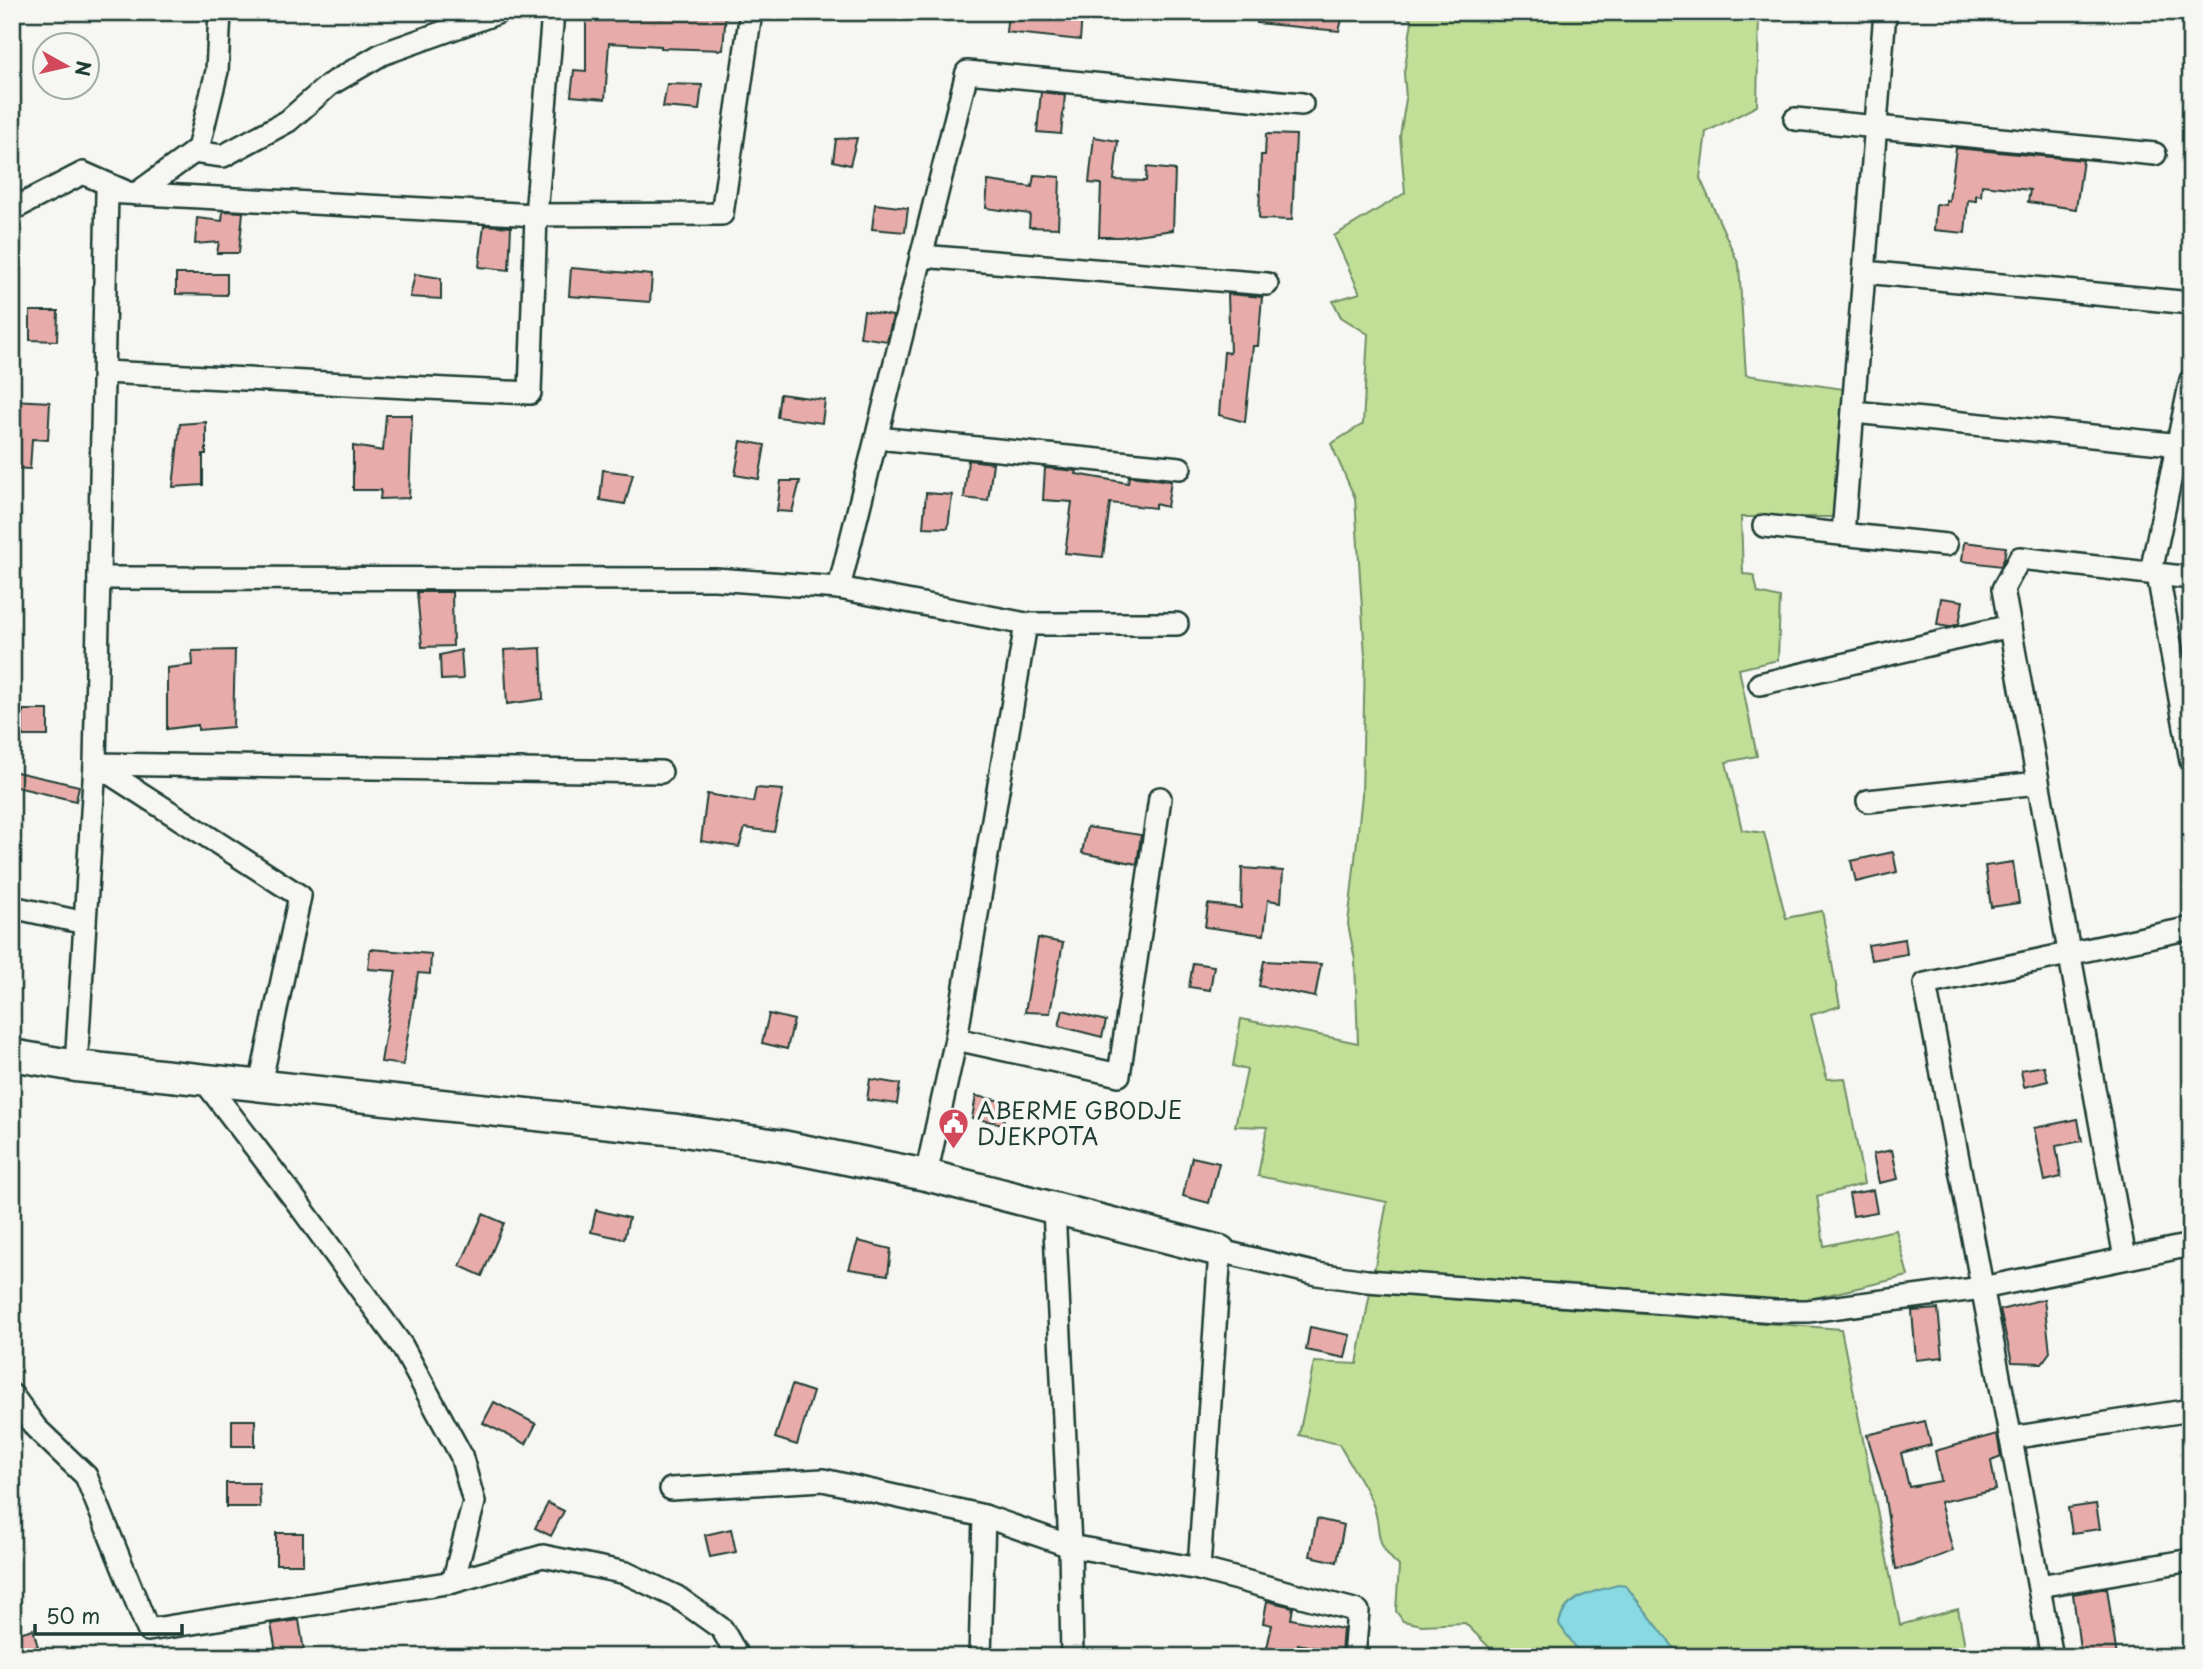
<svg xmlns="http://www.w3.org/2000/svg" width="2203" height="1669" font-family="'Playpen Sans',sans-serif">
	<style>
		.green { fill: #c1df97; stroke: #708e66; stroke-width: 2 }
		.water { fill: #89d9e3; stroke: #5f9b9d; stroke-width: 2 }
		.building { fill: #e7aca9; stroke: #1f3d34; stroke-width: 2 }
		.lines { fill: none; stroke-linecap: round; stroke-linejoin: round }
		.street-casing { stroke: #1f3d34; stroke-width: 26 }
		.secondary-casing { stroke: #1f3d34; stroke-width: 35 }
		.street { stroke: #f6f6f2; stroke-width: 21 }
		.secondary { stroke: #f6f6f2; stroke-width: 30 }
		.labels { text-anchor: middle; stroke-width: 7; stroke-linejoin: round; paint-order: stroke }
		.poi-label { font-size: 23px; fill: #1f3d34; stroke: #f6f6f2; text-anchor: start }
	</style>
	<rect width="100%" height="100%" fill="#f6f6f2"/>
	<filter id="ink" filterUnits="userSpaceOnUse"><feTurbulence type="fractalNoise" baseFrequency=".0143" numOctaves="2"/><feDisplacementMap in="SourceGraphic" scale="14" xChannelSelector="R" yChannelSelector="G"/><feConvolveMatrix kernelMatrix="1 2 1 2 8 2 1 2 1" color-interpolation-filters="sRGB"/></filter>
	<g filter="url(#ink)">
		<!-- green -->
		<g class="green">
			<path d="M1402 12H1759L1757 106 1706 132 1700 178 1739 265 1746 375 1844 389 1833 517H1741L1743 574 1754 575 1758 593 1780 598 1778 660 1739 669 1757 756 1726 762 1742 830 1764 833 1786 918 1822 911 1840 1006 1811 1015 1827 1079 1845 1078 1864 1184 1817 1196 1824 1246 1896 1230 1908 1276 1802 1301 1776 1302 1374 1271 1387 1202 1258 1176 1267 1127 1235 1126 1247 1070 1233 1066 1241 1019 1358 1043 1355 960 1348 924 1362 795 1365 656 1355 498 1331 444 1363 424 1368 334 1341 317 1333 301 1360 293 1334 236 1405 193 1400 136 1406 99 1404 73 1412 21Z"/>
			<path d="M1370 1293 1841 1329 1900 1625 1958 1609 1967 1657H1681L1626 1586C1599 1592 1565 1592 1559 1624L1583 1657H1499L1465 1623 1422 1625 1403 1621 1396 1611 1399 1566C1370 1540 1384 1531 1372 1502 1363 1482 1349 1463 1339 1444L1299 1435 1314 1362 1357 1364Z"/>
		</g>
		<!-- water -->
		<path class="water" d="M1618 1585 1626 1586 1681 1657H1583L1559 1624C1565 1595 1594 1592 1618 1585Z"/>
		<!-- building -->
		<g class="building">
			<path d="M586 12H615L662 18V12L699 17V12H726L723 50 661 48V46L609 43 605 99 571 96 574 70 586 71Z"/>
			<path d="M1008 12H1057L1082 15 1080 40 1006 32Z"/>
			<path d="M1258 12H1344L1339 31 1257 23Z"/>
			<path d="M667 84 702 85 699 110 663 107Z"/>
			<path d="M1041 92 1065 95 1061 134 1037 132Z"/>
			<path d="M1266 134 1296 135 1292 220 1259 219 1261 155H1265Z"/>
			<path d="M1094 137 1118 141 1114 180 1146 181 1147 167 1175 170 1173 230 1121 237H1099L1101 184 1089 183Z"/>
			<path d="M857 138 850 165 833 161 836 139Z"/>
			<path d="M1956 148 2083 160 2076 209 2028 202 2030 190 1982 185 1981 196 1976 195V201L1968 200 1965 233 1934 230 1936 204 1946 205V200L1949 201Z"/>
			<path d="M1034 175 1060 177 1058 228 1029 227 1030 214 986 208 988 181 1032 187Z"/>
			<path d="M875 204 908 208 905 232 872 229Z"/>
			<path d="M223 211 243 212 239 253H217L219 242 195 244 197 218 222 221Z"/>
			<path d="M484 225 511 227 509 270 479 267Z"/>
			<path d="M571 268 652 275 650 302 569 296Z"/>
			<path d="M176 274H227V295L176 294Z"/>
			<path d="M415 274 441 278V299L410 297Z"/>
			<path d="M1228 294 1262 297 1258 346H1253L1245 422 1219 415 1224 352 1230 353Z"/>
			<path d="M30 311H58L57 341 30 340Z"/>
			<path d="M864 311 893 316 887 341 860 337Z"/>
			<path d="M780 394 825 400 822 423 777 417Z"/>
			<path d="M12 400 50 402 48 440 32 439 30 469 12 468Z"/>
			<path d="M386 415H412L409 498 380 499 381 490H353V446L383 451Z"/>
			<path d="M206 422V454H203V485L173 487 180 424Z"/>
			<path d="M741 441 765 445 759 479 735 475Z"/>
			<path d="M968 460 993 463 988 501 964 498Z"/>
			<path d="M1045 468 1077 471 1076 474 1128 483 1129 476 1171 481 1167 507 1155 504V508L1110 503 1103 557 1065 553 1072 502 1043 500Z"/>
			<path d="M603 470 633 474 625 504 600 500Z"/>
			<path d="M781 481H800L792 512 777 511Z"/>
			<path d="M926 493 952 495 948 528 923 527Z"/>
			<path d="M1964 542 2006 547 2004 559 2001 566 1962 561Z"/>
			<path d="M417 592H452L453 646 422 647Z"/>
			<path d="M1941 598 1963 601 1959 624 1949 627 1937 625Z"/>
			<path d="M541 648 543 699 507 704 504 650Z"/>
			<path d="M235 650 233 727 198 730V725L167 729V668L193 665 192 651Z"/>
			<path d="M461 650 463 679 441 680 440 655Z"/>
			<rect x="23" y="710" width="25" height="26"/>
			<path d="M12 771 79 786 76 801 12 786Z"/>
			<path d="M756 788 783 790 774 832 745 828 739 847 701 841 707 794 753 802Z"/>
			<path d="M1087 827 1141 835 1137 864 1082 853Z"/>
			<path d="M1893 852 1897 872 1856 882 1851 861Z"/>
			<path d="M2013 862 2019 903 1991 907 1985 866Z"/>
			<path d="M1242 868 1283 871 1281 902 1268 900 1264 935 1205 927 1208 904 1241 908Z"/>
			<path d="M1038 938 1063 943 1050 1013 1025 1012Z"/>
			<path d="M1905 939 1907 954 1871 960 1868 945Z"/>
			<path d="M370 949 431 954 430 974 418 973 403 1065 381 1062 396 971 368 969Z"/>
			<path d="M1264 961 1321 964 1315 997 1259 986Z"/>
			<path d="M1193 963 1214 966 1210 990 1189 987Z"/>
			<path d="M1063 1010 1106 1021 1102 1037 1059 1026Z"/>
			<path d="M769 1014 794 1020 787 1049 762 1043Z"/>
			<path d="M2044 1066 2048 1081 2024 1087 2021 1070Z"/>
			<path d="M870 1079 900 1084 897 1104 867 1100Z"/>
			<path d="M976 1096 1007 1102 1003 1124 972 1118Z"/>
			<path d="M2078 1119 2082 1141 2056 1146 2061 1177 2045 1181 2034 1128Z"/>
			<path d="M1892 1150 1898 1179 1879 1183 1873 1154Z"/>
			<path d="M1192 1157 1219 1163 1209 1203 1183 1196Z"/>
			<path d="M1873 1190 1877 1212 1853 1216 1849 1194Z"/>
			<path d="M596 1210 629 1218 624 1239 591 1232Z"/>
			<path d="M483 1214 504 1223 482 1276 460 1266Z"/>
			<path d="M858 1241 891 1249 888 1275 849 1269Z"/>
			<path d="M2044 1299 2050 1352 2042 1363 2012 1362 2000 1310Z"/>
			<path d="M1938 1309 1943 1357 1916 1360 1912 1311Z"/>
			<path d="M1310 1327 1350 1335 1345 1358 1306 1350Z"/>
			<path d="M792 1385 813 1392 797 1445 775 1438Z"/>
			<path d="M494 1402 536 1424 526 1444 483 1423Z"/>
			<rect x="232" y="1420" width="23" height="26"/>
			<path d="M1925 1421 1931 1445 1901 1453 1909 1487 1941 1481 1935 1451 1997 1434 2001 1457 1991 1461 1996 1490 1940 1502 1953 1551 1913 1566 1896 1569 1884 1492 1867 1435Z"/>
			<path d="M226 1483H259L260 1507H226Z"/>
			<path d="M548 1503 564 1511 551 1536 535 1528Z"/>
			<path d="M2096 1504 2100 1529 2072 1533 2068 1508Z"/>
			<path d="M1317 1519 1344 1525 1337 1562 1310 1556Z"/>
			<path d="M731 1529 736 1552 710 1557 705 1535Z"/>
			<rect x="276" y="1533" width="27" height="31"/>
			<path d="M2107 1588 2117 1657H2081L2073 1594Z"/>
			<path d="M1267 1601 1293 1607 1291 1619 1343 1629 1341 1653 1298 1644 1296 1657H1265L1272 1625 1263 1623Z"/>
			<path d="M299 1620 305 1657H277L271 1624Z"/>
			<path d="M33 1629 38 1647 12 1655V1635Z"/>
		</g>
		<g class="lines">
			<defs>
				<g id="street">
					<path d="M1795 119 2155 154"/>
					<path d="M193 152 223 156 288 121 329 85 382 54 497 13"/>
					<path d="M136 194 198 149 217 71 220 12"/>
					<path d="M19 206 83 173 124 191"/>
					<path d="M921 256 1267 284"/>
					<path d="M1864 272 2191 303"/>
					<path d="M104 372 530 393 536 215 553 12"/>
					<path d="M1854 412 2191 446"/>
					<path d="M877 438 1180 468"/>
					<path d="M1764 526 1946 545"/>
					<path d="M1843 534 1885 12"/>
					<path d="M2151 572 2191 380"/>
					<path d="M2158 575 2191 761"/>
					<path d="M99 578 715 579 839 588 1026 624H1177"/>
					<path d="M839 588 967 72 1302 104"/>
					<path d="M1760 684 2010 626"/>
					<path d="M95 764 661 772"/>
					<path d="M95 764 300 896 260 1085"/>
					<path d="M1868 801 2038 783"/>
					<path d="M12 907 85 923"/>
					<path d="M956 1039 1119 1075 1160 798"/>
					<path d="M76 1066 95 764 107 192 536 215 722 214 751 12"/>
					<path d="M203 1079 297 1202 402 1346 461 1455 474 1502 453 1582"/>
					<path d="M926 1175 956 1039 1026 624"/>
					<path d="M1054 1209 1070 1546 1072 1657"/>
					<path d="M2125 1258 2003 589 2020 558 2191 578"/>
					<path d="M12 1395 36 1428 86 1476 148 1630 453 1582 543 1556 626 1573 677 1597 722 1629 738 1657"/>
					<path d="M2011 1438 2191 1410"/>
					<path d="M671 1489 823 1480 984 1516 1070 1546 1199 1569 1358 1611 1354 1657"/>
					<path d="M1199 1569 1220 1251 1317 1274 1367 1281 1775 1311H1808L1982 1288 2191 1245"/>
					<path d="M2039 1586 2191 1560"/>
					<path d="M980 1657 984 1516"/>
					<path d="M2052 1657 1925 984 2191 928"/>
				</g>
				<path id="secondary" d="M12 1055 76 1066 677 1130 777 1145 926 1175 1220 1251"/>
			</defs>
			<!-- street casing -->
			<use href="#street" class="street-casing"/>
			<!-- secondary casing -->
			<use href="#secondary" class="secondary-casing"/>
			<!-- street -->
			<use href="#street" class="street"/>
			<!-- secondary -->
			<use href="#secondary" class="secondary"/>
		</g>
	</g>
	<!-- icons -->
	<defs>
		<symbol id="civic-pin" viewBox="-11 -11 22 30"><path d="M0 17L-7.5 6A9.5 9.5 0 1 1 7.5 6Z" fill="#d1495b" stroke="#f6f6f2"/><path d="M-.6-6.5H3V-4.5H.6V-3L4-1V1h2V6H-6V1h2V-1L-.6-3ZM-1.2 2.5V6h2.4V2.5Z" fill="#fff"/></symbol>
	</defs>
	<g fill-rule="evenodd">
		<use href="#civic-pin" x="936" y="1106" width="35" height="47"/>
	</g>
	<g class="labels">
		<!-- poi labels -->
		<g class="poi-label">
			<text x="977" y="1119">ABERME GBODJE<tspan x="977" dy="26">DJEKPOTA</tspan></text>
		</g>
	</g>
	<!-- margin -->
	<rect width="2203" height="1669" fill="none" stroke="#f6f6f2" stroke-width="42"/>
	<rect x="21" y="21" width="2161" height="1627" fill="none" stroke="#1f3d34" stroke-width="2.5" filter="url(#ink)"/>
	<!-- north arrow -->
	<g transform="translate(66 66) rotate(98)"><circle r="33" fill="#f6f6f2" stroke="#a0aca6" stroke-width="2"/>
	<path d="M0-5L12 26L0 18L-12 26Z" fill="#d1495b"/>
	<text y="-10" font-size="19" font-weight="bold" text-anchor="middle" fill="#1f3d34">N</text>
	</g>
	<!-- scale -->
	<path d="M35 1624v10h147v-10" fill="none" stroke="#1f3d34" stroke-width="3.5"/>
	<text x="46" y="1624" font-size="21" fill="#1f3d34" stroke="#f6f6f2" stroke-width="5" paint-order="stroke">50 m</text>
</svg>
